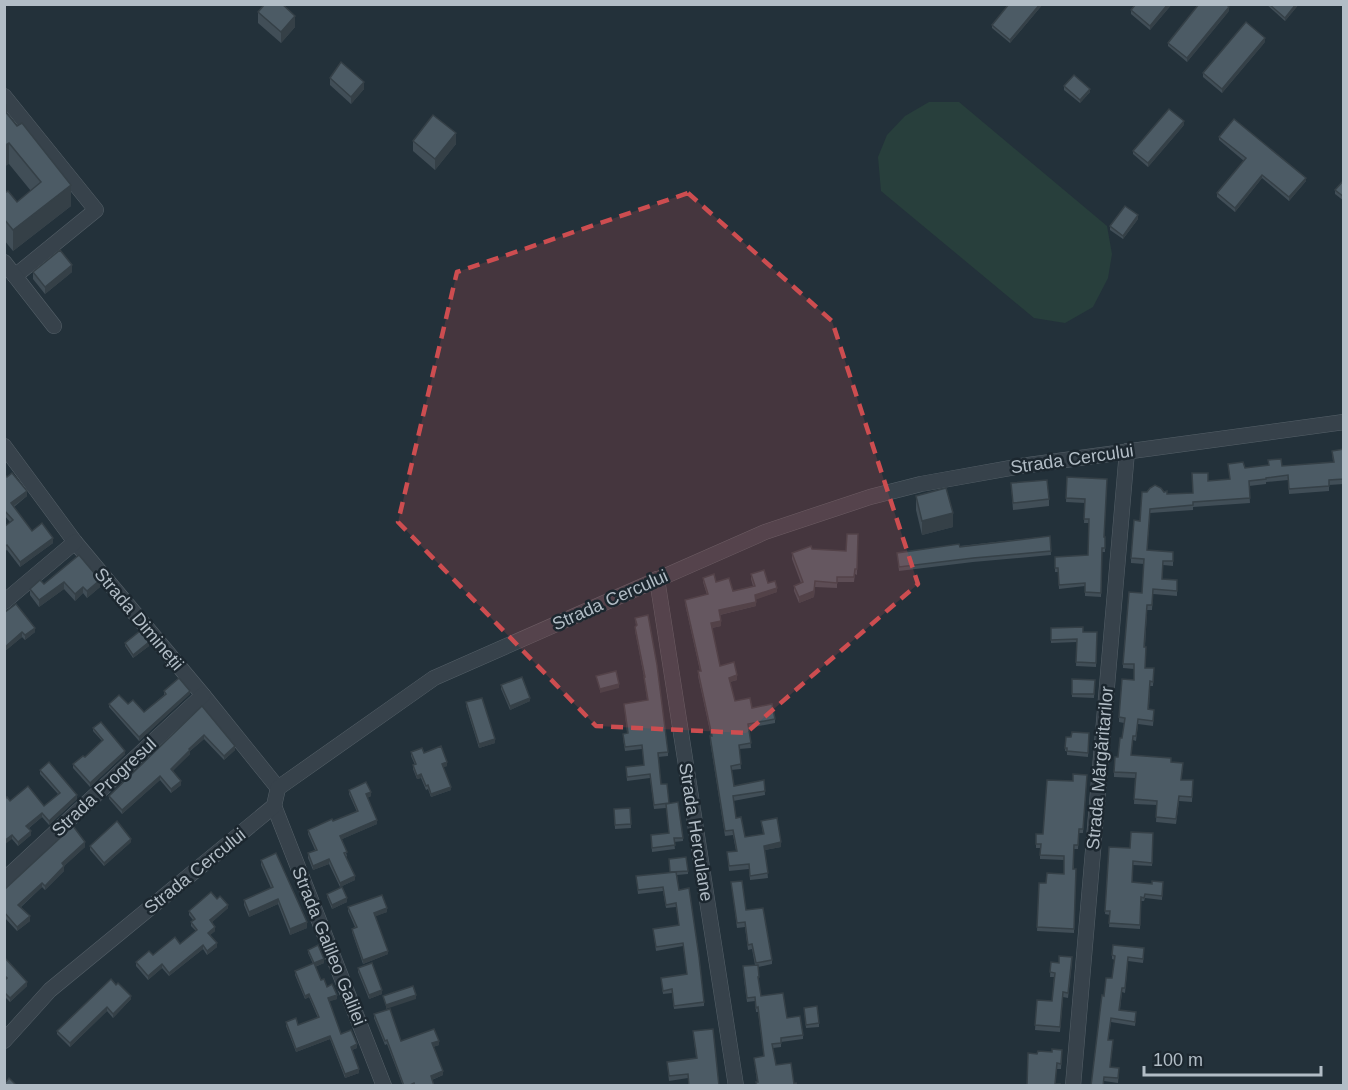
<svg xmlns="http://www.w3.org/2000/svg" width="1348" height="1090" font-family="Helvetica,sans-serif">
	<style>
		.green { fill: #283f3c }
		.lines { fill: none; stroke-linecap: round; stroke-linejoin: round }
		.minor-casing { stroke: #556068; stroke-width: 16 }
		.minor { stroke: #37424b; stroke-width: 15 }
		.wall { fill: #414e57 }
		.shaded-wall { fill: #354047 }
		.building { fill: #4c5b65; stroke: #354047; stroke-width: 1.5 }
		.marked { fill: #cd4d50; fill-opacity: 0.2; stroke: #cd4d50; stroke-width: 4.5; stroke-dasharray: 12 8; stroke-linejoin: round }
		.labels { text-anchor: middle; stroke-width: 5; stroke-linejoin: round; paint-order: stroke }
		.street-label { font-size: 18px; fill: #b2bdc6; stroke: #1c272f }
	</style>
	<rect width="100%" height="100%" fill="#23313a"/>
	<!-- green -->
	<path class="green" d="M929 102H959L1107 226 1112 254 1108 278 1093 307 1065 323 1034 318 881 191 878 157 887 135 905 116Z"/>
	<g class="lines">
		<defs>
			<g id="minor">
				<path d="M4 96 96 210 15 276"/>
				<path d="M4 262 54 326"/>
				<path d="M4 446 75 542 203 695 278 788"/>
				<path d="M657 579 736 1086"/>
				<path d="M4 602 75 542"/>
				<path d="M274 806 384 1086"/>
				<path d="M4 880 203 695"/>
				<path d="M4 1041 50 990 274 806 278 788 434 678 765 532 870 497 921 484 1021 466 1344 422"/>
				<path d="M1073 1086 1127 451"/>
			</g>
		</defs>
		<!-- minor casing -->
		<use href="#minor" class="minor-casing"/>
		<!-- minor -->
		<use href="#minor" class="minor"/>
	</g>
	<!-- wall -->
	<g class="wall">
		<path d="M1009 4H1043L1010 43 992 28V25Z"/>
		<path d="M1136 4H1172L1150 30 1131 14V10Z"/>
		<path d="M1266 4H1299L1285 21Z"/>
		<path d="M1229 11 1187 62 1168 46V43Z"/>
		<path d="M258 12 295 27 281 43 258 23Z"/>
		<path d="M1265 42 1222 93 1203 77V73Z"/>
		<path d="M330 78 364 89 351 104 330 85Z"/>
		<path d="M1064 86 1090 92 1080 103 1064 90Z"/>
		<path d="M7 114 71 206 13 251 4 240V193L17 202 31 191 9 164Z"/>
		<path d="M1184 125 1148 167 1133 154V151Z"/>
		<path d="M1219 137 1306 181 1289 201 1262 178 1235 212 1217 197V193L1244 161 1219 140Z"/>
		<path d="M413 141 456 144 435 170 413 151Z"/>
		<path d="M1344 180V201L1335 194V190Z"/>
		<path d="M1138 219 1123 239 1110 230V226Z"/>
		<path d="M33 272H72L45 294 33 279Z"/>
		<path d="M1344 449V484L1329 485V491L1289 494 1288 480 1266 482V484L1249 486 1250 503 1193 507V510L1150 513 1147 550 1173 552V566L1163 565 1162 579 1177 580V596L1153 594 1152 610H1147L1145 647V668H1154L1153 686H1150L1149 709 1154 710 1153 726 1138 724 1136 741 1133 740 1131 755 1171 762 1183 768 1181 780H1193L1192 802 1179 801 1176 824 1156 822 1157 805 1134 804 1135 778 1114 777V772L1122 738 1124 723 1119 722V717L1134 680V669L1123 668V664L1142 593 1144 564 1131 563V558L1140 521 1164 492 1167 494 1193 493 1208 481 1230 479 1228 464 1245 468 1268 465V460L1282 466 1333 462 1332 451Z"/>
		<path d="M4 474 27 496 14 507 32 531 53 543 20 567 7 550 4 552 10 522 4 515Z"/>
		<path d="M1067 477 1107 479 1104 537H1105V552H1102L1101 597 1085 596V586L1059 589 1058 572H1055V557L1088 555 1089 523H1084L1085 503 1066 502Z"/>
		<path d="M1011 483 1049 499V506L1013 510Z"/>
		<path d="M916 496 953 527 922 535 916 510Z"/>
		<path d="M858 534 857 575 855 574 854 582H837V588L815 587 814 597 799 603 794 591V586L801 583 792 559V553L812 549 846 551Z"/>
		<path d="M1050 536 1051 555 973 562 899 571 897 553Z"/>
		<path d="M79 555 100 587 87 598 83 593 75 601 64 589 39 607 30 595V589L44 584Z"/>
		<path d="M751 574 768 583 777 592 756 599V606L720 615 721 626 712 628 720 666 737 680 730 682 735 701 752 708 775 719V723L749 728 751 748 739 749 741 769 731 770 734 786 764 780 765 795 733 801 736 818 745 837 763 834 761 821 781 847 765 850 768 878 750 880 749 869 729 871 727 852 736 851 733 835 725 836 710 741V736H711L698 676V671H700L685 604V600L707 595 703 582V578L716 582 733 591 753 586 751 579Z"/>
		<path d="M4 613 35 632 25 640 22 637 5 651 4 650Z"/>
		<path d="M635 618 668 752V756L658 757 661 784 683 838V841L674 842 675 849 652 852 651 835 669 833 666 808 654 809 650 778 627 781 626 767 644 765 642 749 625 751 623 738V734L627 733 624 704 647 700 644 677 635 631V627L636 626Z"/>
		<path d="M1051 628 1083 632H1097L1096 667 1076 666 1077 642 1051 643Z"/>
		<path d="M125 643 149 646 133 658 125 646Z"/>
		<path d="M1072 679 1095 680 1094 698 1072 697Z"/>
		<path d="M501 685 530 701 510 710 501 689Z"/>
		<path d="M164 691 190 694 139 741 109 707V704H128L144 712 164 695Z"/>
		<path d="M466 702 495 743 479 748 466 706Z"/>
		<path d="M202 706 235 750 224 760 204 739 190 751V754L172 771 181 785 171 793 160 780 122 814 109 799V796Z"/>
		<path d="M93 728 125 754 90 787 73 768V764L85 757 102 741 93 731Z"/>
		<path d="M1089 733 1088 757 1067 755V751H1065L1066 737H1071Z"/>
		<path d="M411 752 424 753 447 766 443 767 451 790 431 797 428 789 426 790 421 778 417 779 413 769V765H415L411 756Z"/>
		<path d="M40 770 77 799 49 825 42 817 29 828 31 835 18 846 12 839 10 801 44 806 58 794 40 774Z"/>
		<path d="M1087 775 1083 833H1079L1078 849H1074V933L1037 931 1039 883H1046L1064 874V860L1040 859V848H1036V834H1043L1073 781Z"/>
		<path d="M349 790 371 796 367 798 377 824 342 839 347 856 346 857 355 880 340 887 329 864 313 870 308 858V853L315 850 308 834V830L333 821 357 812 349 794Z"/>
		<path d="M630 808 631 828 615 829 614 809Z"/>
		<path d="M1153 833 1152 866 1133 865 1132 882 1152 884 1163 882 1162 900 1145 898 1144 901H1141L1140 929 1109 927 1110 915 1105 914 1109 847 1130 848Z"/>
		<path d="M57 841 85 847 64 866V871L45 890 42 887 21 907 30 921 17 931 4 917V890L57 843Z"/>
		<path d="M131 842 104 866 90 850V846Z"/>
		<path d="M261 860 307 928 290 935 278 904 249 917 244 905V900L271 888 261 865Z"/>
		<path d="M688 871V874L677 875 679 890 704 1002V1006L674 1009 672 993 663 994 661 978 687 974 683 946 656 951 653 929 679 925 676 907 666 908 663 891 638 894 636 876Z"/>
		<path d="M731 882 772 960V964L758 967 759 977V981H758L761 996 787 1018 803 1035V1039L781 1042V1047L773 1048 757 1082 754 1058 764 1056 758 1012H756L755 1001 747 1002 743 971V966L755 965 752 949 748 950 745 927 737 928Z"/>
		<path d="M327 894 347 902 332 909 327 897Z"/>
		<path d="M217 899 228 908 212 922 215 931 210 935 217 947 207 955 203 949 169 976 162 968 148 980 136 966V962L180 944 196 931 191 926V922L193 920 189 915V911Z"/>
		<path d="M348 907 387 912 375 916 388 954 363 964 352 932V929L355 927 348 911Z"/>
		<path d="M308 950 324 963 315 967 321 980 337 999 329 1001 341 1034 357 1048 352 1050 359 1073 345 1078 330 1039 296 1052 286 1026V1022L298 1025 318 1018 309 997 305 999 295 975V971L313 964 308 953Z"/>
		<path d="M1144 953 1143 963 1128 961 1125 993 1122 992 1120 1010 1136 1017 1135 1026 1111 1022 1108 1040 1113 1044 1110 1067 1119 1072 1118 1083 1104 1081 1103 1086H1091L1104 996 1112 978 1115 960 1112 959V955Z"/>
		<path d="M4 957 27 986 10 1002 4 996V981L6 980 4 978Z"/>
		<path d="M1072 961 1068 998 1063 997 1060 1032 1035 1030 1037 1000 1052 1001 1054 977H1050L1051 962 1059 963Z"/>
		<path d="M358 968 382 994 369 999 358 972Z"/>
		<path d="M116 985 131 999 113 1018 107 1011 70 1047 57 1034V1031Z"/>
		<path d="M804 1008 819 1023V1027L806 1028Z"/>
		<path d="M374 1014 401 1041 439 1045 433 1047 443 1075 432 1080 434 1086H403L387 1044 385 1045 374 1018Z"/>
		<path d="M693 1031 719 1086H688V1078L669 1081 667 1062 696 1058Z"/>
		<path d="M1062 1050 1061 1069H1057L1027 1086 1037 1054Z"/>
	</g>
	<!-- shaded-wall -->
	<g class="shaded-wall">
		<path d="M1040 4H1043L1010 43V40Z"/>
		<path d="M1168 4H1172L1150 30V26Z"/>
		<path d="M1296 4H1299L1285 21V18Z"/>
		<path d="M1229 7V11L1187 62V58Z"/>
		<path d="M295 16V27L281 43V32Z"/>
		<path d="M1265 38V42L1222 93V89Z"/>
		<path d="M364 82V89L351 104V97Z"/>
		<path d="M1090 89V92L1080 103V100Z"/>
		<path d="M7 104V125L4 127V106Z"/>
		<path d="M1184 121V125L1148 167V163Z"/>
		<path d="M456 133V144L435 170V159Z"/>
		<path d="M9 143V164L4 167V146Z"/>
		<path d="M1262 175V178L1235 212V208Z"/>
		<path d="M1306 178V181L1289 201V197Z"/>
		<path d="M71 185V206L13 251V230Z"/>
		<path d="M1138 215V219L1123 239V236Z"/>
		<path d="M72 265V272L45 294V287Z"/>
		<path d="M27 491V496L11 508V503Z"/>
		<path d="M953 513V527L922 535V521Z"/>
		<path d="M53 538V543L20 567V562Z"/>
		<path d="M100 580V587L87 598V591Z"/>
		<path d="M815 581 814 597 799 603V597Z"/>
		<path d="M64 582V589L39 607V600Z"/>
		<path d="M83 587V593L75 601V594Z"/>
		<path d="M777 588V592L755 600V595Z"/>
		<path d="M756 602V606L719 615V610Z"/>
		<path d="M721 621V626L711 628V623Z"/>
		<path d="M35 628V632L25 640V635Z"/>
		<path d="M22 632V637L5 651V647Z"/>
		<path d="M149 642V646L133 658V655Z"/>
		<path d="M737 675V680L729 682V678Z"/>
		<path d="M619 684V688L600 693V689Z"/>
		<path d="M190 691V694L139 741V737Z"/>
		<path d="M530 698V701L510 710V706Z"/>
		<path d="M204 735V739L190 751V754L171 773V769L189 749Z"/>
		<path d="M495 739V743L479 748V744Z"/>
		<path d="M235 746V750L224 760V756Z"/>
		<path d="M125 751V754L90 787V783Z"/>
		<path d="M447 762V766L442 768V764Z"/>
		<path d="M421 774V778L417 779V776Z"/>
		<path d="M160 776V780L122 814V810Z"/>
		<path d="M181 781V785L171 793V789Z"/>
		<path d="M451 787V790L431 797V794Z"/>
		<path d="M371 792V796L366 798V794Z"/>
		<path d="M77 795V799L49 825V821Z"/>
		<path d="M42 813V817L26 830V826Z"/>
		<path d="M377 820V824L340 840V836Z"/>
		<path d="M31 831V835L18 846V842Z"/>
		<path d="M12 835V839L4 845V841Z"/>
		<path d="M131 839V842L104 866V863Z"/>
		<path d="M85 842V847L62 868V863Z"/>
		<path d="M781 842V847L764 850V846Z"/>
		<path d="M329 859V864L313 870V866Z"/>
		<path d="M64 866V871L45 890V886Z"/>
		<path d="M355 876V880L340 887V883Z"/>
		<path d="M42 883V887L18 909V905Z"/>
		<path d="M347 898V902L332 909V905Z"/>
		<path d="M278 899V904L249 917V912Z"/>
		<path d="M228 905V908L210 924V920Z"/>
		<path d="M387 908V912L374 917V913Z"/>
		<path d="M30 916V921L17 931V927Z"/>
		<path d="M307 922V928L290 935V929Z"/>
		<path d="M215 927V931L208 937V933Z"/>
		<path d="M217 943V947L207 955V951Z"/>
		<path d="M203 945V949L169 976V973Z"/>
		<path d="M388 951V954L363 964V960Z"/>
		<path d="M324 959V963L314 967V963Z"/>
		<path d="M162 964V968L148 980V976Z"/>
		<path d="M27 982V986L10 1002V998Z"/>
		<path d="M382 990V994L369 999V995Z"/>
		<path d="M309 994V997L305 999V996Z"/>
		<path d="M337 995V999L328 1002V998Z"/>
		<path d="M416 995V999L386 1009V1005Z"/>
		<path d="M131 996V999L113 1018V1014Z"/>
		<path d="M107 1007V1011L70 1047V1043Z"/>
		<path d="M330 1036V1039L296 1052V1049Z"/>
		<path d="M439 1041V1045L432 1047V1043Z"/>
		<path d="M357 1044V1048L351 1050V1047Z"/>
		<path d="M359 1069V1073L345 1078V1074Z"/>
		<path d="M443 1071V1075L431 1080V1076Z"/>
	</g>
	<!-- building -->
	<g class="building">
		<path d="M265 4H282L295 16 281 32 258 12Z"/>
		<path d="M1009 4H1040L1010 40 992 25Z"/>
		<path d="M1136 4H1168L1150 26 1131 10Z"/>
		<path d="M1199 4H1226L1229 7 1187 58 1168 43Z"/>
		<path d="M1269 4H1296L1285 18Z"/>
		<path d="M1246 22 1265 38 1222 89 1203 73Z"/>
		<path d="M341 62 364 82 351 97 330 78Z"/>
		<path d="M1074 75 1090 89 1080 100 1064 86Z"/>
		<path d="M1169 109 1184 121 1148 163 1133 151Z"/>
		<path d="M4 110 17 126 22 123 71 185 13 230 4 219V193L8 191 17 202 41 182 9 143 4 146Z"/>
		<path d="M433 115 456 133 435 159 413 141Z"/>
		<path d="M1234 119 1306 178 1289 197 1262 175 1235 208 1217 193 1246 158 1219 137Z"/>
		<path d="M1344 180V197L1335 190Z"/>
		<path d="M1125 206 1138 215 1123 236 1110 226Z"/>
		<path d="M60 250 72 265 45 287 33 272Z"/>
		<path d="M1344 449V479L1329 480V486L1289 489 1288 475 1266 478V479L1249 481 1250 498 1193 502V505L1150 509 1147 550 1173 552V561H1163L1162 579 1177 580V591L1153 589 1152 605H1147L1144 647H1146L1145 668H1154L1153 682 1150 681 1148 709 1154 710 1153 721 1138 719 1136 736H1133L1131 755 1171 758V762L1183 763 1181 780H1193L1192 797 1179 796 1176 819 1156 817 1157 801 1134 799 1136 773 1114 772 1115 757H1118L1120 738H1122L1125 718 1119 717 1122 679 1134 680V664H1123L1129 592 1142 593 1144 559 1131 558 1134 520 1140 521 1142 492H1147L1150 488 1155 485 1161 488 1164 492 1167 491V494L1193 493 1192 473H1208V481L1230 479 1228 464 1243 462 1245 468 1269 465 1268 460 1281 459 1282 466 1334 462 1332 451Z"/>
		<path d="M12 473 27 491 11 503 32 531 42 523 53 538 20 562 7 545 4 547V527L13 520 4 510V474L7 477Z"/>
		<path d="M1067 477 1107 479 1104 537H1105V548H1102L1101 593 1085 592V583L1059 585 1058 568H1055V557L1088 555 1089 519H1084L1085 499 1066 498Z"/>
		<path d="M1047 480 1049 499 1013 503 1011 483Z"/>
		<path d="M946 488 953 513 922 521 916 496Z"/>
		<path d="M847 534H858L857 569H855L854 577H837V583L815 581 814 591 799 597 794 586 803 582 792 553 811 546 812 549 846 551Z"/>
		<path d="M1050 536 1051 551 973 558 899 567 897 553 959 544 960 547Z"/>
		<path d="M79 555 100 580 87 591 83 587 75 594 64 582 39 600 30 589 40 580 44 584Z"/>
		<path d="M764 570 768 583 775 581 777 588 755 595 756 602 719 610 721 621 711 623 720 666 734 662 737 675 729 678 735 701 750 698 752 708 772 704 775 719 748 724 751 743 739 745 741 764 731 766 734 786 764 780 765 791 733 796 736 818 741 817 745 837 764 834 761 821 777 818 781 842 764 846 768 873 750 876 749 864 729 866 727 852 737 851 733 830 725 831 710 736H712L698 671H701L685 600 708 594 703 578 714 574 716 582 729 578 733 591 755 586 751 574Z"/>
		<path d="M16 604 35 628 25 635 22 632 5 647 4 646V613Z"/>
		<path d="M648 615 657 665 668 752 658 753 661 784H667L669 803 654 805 650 774 627 777 626 767 644 765 642 745 625 747 623 734 628 733 624 704 648 700 644 677H645L635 627 637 625 635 618Z"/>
		<path d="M1083 627V632H1097L1096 663 1076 662 1077 639 1051 640V628Z"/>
		<path d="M140 631 149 642 133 655 125 643Z"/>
		<path d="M616 671 619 684 600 689 596 676Z"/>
		<path d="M522 677 530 698 510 706 501 685Z"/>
		<path d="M179 678 190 691 139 737 109 704 119 695 128 704 133 700 144 712 166 694 164 691Z"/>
		<path d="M1072 679 1095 680 1094 694H1072Z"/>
		<path d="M482 698 495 739 479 744 466 702Z"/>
		<path d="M202 706 235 746 224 756 204 735 189 749 190 750 171 769 181 781 171 789 160 776 122 810 109 796Z"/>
		<path d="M101 722 125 751 90 783 73 764 83 756 85 757 103 740 93 728Z"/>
		<path d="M1072 732 1089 733 1088 753 1067 751V748H1065L1066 737H1071Z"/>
		<path d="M441 746 447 762 442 764 451 787 431 794 428 785 426 786 421 774 417 776 413 765 416 764 411 752 422 748 424 753Z"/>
		<path d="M49 762 77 795 49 821 42 813 26 826 31 831 18 842 12 835 4 841V800L7 797 10 801 28 786 44 806 60 793 40 770Z"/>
		<path d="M1073 774 1087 775 1083 829H1079L1078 845H1074L1073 869H1076L1074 929 1037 927 1039 883H1046L1047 873 1064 874V856L1040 855 1041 844H1036V834H1043L1047 780 1073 781Z"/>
		<path d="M366 782 371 792 366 794 377 820 340 836 347 852 344 853 355 876 340 883 329 859 313 866 308 853 317 850 308 830 332 819 333 821 358 811 349 790Z"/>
		<path d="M678 802 683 838H674L675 845 652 848 651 835 669 833 666 804Z"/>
		<path d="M630 808 631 824 615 825 614 809Z"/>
		<path d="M117 821 131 839 104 863 90 846Z"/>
		<path d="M73 826 85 842 62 863 64 866 45 886 42 883 18 905 30 916 17 927 4 912V890Z"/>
		<path d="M1131 832 1153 833 1152 863 1133 861 1132 882 1152 884V881L1163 882 1162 896 1145 894 1144 898 1141 897 1140 925 1109 923 1110 911H1105L1109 847 1130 848Z"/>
		<path d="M276 853 307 922 290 929 278 899 249 912 244 900 273 887 261 860Z"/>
		<path d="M686 857 688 871 670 872 669 859Z"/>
		<path d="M676 872 679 890 689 888 699 957 704 1002 674 1006 672 989 663 991 661 978 687 974 683 943 656 947 653 929 679 925 676 903 666 905 663 887 638 890 636 876Z"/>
		<path d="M742 881 746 910 763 908 772 960 756 963 752 944 748 945 745 922 737 923 731 882Z"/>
		<path d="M342 887 347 898 332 905 327 894Z"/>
		<path d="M211 892 217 899 220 896 228 905 210 920 215 927 208 933 217 943 207 951 203 945 169 973 162 964 148 976 136 962 149 951 153 955 175 937 180 944 197 930 191 922 195 919 189 911Z"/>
		<path d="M382 895 387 908 374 913 388 951 363 960 352 929 357 927 348 907Z"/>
		<path d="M318 945 324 959 314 963 308 950Z"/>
		<path d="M1113 945 1144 948 1143 959 1128 957 1125 988H1122L1119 1010 1136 1012 1135 1022 1111 1018 1108 1040H1113L1110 1067 1119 1068 1118 1078 1104 1077 1103 1086H1091L1102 995 1104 996 1106 978H1112L1115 956 1112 955Z"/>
		<path d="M1059 956 1072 957 1068 993 1063 992 1060 1027 1035 1025 1037 1000 1052 1001 1055 973 1050 972 1051 962 1059 963Z"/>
		<path d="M4 957 27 982 10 998 4 992V981L7 978 4 975Z"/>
		<path d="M314 963 321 980 324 979 327 987 332 984 337 995 328 998 341 1034 351 1030 357 1044 351 1047 359 1069 345 1074 330 1036 296 1049 286 1022 296 1018 298 1025 319 1017 309 994 305 996 295 971Z"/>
		<path d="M372 963 382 990 369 995 358 968Z"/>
		<path d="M758 965 759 977H758L761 996 783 993 787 1018 800 1016 803 1035 781 1038V1043L772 1044 776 1065 791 1063 794 1084 796 1083 797 1086H757L756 1082H758L754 1058 764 1056 758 1007 756 1008 755 997 747 998 743 966Z"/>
		<path d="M111 979 116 985 118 983 131 996 113 1014 107 1007 70 1043 57 1031Z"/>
		<path d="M413 986 416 995 386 1005 383 996Z"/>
		<path d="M817 1006 819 1023 806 1025 804 1008Z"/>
		<path d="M390 1009 401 1041 434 1029 439 1041 432 1043 443 1071 431 1076 434 1086H415L414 1083 408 1086H404L387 1040 385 1041 374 1014Z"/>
		<path d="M713 1029 719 1086H689L688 1074 669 1076 667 1062 697 1058 693 1031Z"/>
		<path d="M1052 1049 1062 1050 1061 1064 1057 1063 1055 1084H1060V1086H1027L1028 1053 1037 1054 1038 1051 1052 1052Z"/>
		<path d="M9 1078 17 1086H4V1084Z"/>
	</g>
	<!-- marked area -->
	<path class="marked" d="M688 193 832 321 918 584 746 733 596 726 398 522 457 272Z"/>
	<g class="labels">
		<!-- street labels -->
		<g class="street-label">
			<text transform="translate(1072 459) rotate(-8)" y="6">Strada Cercului</text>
			<text transform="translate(610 600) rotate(-24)" y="6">Strada Cercului</text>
			<text transform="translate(139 619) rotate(50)" y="6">Strada Dimineții</text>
			<text transform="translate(1100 768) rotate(-85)" y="6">Strada Mărgăritarilor</text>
			<text transform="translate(104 787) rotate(-43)" y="6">Strada Progresul</text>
			<text transform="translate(696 832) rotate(81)" y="6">Strada Herculane</text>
			<text transform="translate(195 871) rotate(-39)" y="6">Strada Cercului</text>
			<text transform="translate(329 946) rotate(68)" y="6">Strada Galileo Galilei</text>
		</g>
	</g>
	<!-- border -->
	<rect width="1348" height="1090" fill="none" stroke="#b2bdc6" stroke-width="12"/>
	<!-- scale -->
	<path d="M1144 1066v9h177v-9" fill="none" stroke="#b2bdc6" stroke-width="3"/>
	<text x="1153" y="1066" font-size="18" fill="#b2bdc6" stroke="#1c272f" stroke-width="4.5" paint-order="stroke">100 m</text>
</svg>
